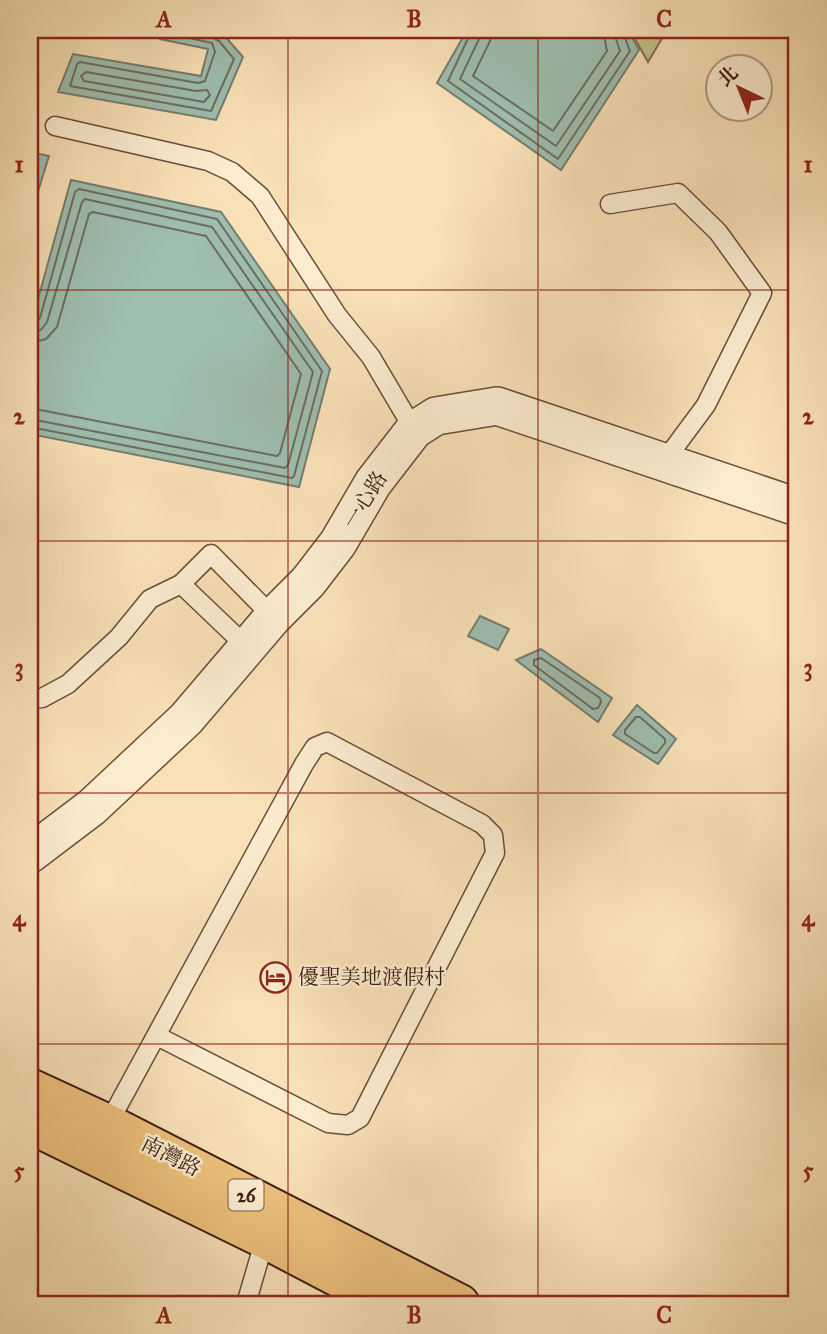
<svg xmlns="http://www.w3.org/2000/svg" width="827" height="1334" font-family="'IM FELL Great Primer','Noto Serif TC',serif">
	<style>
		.green { fill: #c3c18a; stroke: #7e6e4d; stroke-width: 2 }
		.water { fill: #9ebeaf; stroke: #767d6f; stroke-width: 2 }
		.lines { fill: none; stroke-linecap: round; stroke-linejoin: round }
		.shore { stroke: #6c6d60; stroke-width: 2 }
		.service-casing { stroke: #6a4d3a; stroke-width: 21 }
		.minor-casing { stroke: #6a4d3a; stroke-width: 40 }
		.primary-casing { stroke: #3a1c10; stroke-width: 42 }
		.service { stroke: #fbecd0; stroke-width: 18 }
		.minor { stroke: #fbecd0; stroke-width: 37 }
		.primary { stroke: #ecc07c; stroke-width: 38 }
		.grid { fill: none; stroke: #8f2418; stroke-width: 2; stroke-opacity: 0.55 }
		.labels { text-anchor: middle; stroke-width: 5; stroke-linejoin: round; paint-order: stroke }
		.shield { fill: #fbecd0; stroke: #745a4a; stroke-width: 2 }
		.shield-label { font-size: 19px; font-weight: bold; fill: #3a1c10 }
		.street-label { font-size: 21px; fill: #3a1c10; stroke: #fbecd0 }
		.poi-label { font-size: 21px; fill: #3a1c10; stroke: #fbecd0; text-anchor: start }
		.neatline { fill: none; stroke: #8f2418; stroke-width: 2.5 }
		.grid-label { font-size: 23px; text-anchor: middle; font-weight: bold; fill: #8f2418 }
	</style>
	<rect width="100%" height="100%" fill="#f9e1b7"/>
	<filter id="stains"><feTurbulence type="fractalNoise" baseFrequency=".00286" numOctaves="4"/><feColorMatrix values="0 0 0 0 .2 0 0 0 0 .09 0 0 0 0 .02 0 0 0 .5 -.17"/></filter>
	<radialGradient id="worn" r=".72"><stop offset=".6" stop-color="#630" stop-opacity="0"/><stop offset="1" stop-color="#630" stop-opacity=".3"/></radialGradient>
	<!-- green -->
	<path class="green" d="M630 30H667L648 62Z"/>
	<!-- water -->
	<g class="water">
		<path d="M155 30H208L223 34 243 57 216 120 58 92 73 54 201 76 208 49 160 39Z"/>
		<path d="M467 30H628L639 50 561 170 437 83Z"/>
		<path d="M30 152 49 156 30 217Z"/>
		<path d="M71 180 221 212 330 369 299 487 30 434V328Z"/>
		<path d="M480 616 509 629 498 650 468 636Z"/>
		<path d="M541 649 612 698 598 722 516 660Z"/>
		<path d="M637 705 676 739 658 764 613 735Z"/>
	</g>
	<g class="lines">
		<!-- shore -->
		<g class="shore">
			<path d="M163 30 166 33 212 43 215 52 205 81 198 83 80 62 77 64 70 86 211 111 234 59 219 41 215 39 212 30"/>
			<path d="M472 30 448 81 558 159 630 51 622 30"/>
			<path d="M481 30 479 39 460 79 556 146 620 51 613 30"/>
			<path d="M491 30 490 41 473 76 553 131 607 51 603 30"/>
			<path d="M86 72 196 91 207 90 210 95 204 102 84 81 81 76Z"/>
			<path d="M30 324 36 323 40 318 75 192 79 189 217 219 322 371 294 476 292 478 30 427"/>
			<path d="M30 333 41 330 47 322 82 202 85 199 212 227 313 372 288 465 285 468 30 419"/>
			<path d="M30 343 46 339 57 327 89 214 93 212 206 236 301 374 280 453 277 456 30 408"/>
			<path d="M541 658 600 698 601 702 598 708 593 709 534 665V660Z"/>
			<path d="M636 717H640L665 739V743L657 753H654L625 734V730Z"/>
		</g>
		<defs>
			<g id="service">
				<path d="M55 126 208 161 232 172 260 196 337 315 371 357 414 430"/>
				<path d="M610 204 678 193 718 232 762 293 706 405 663 463"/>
				<path d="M181 584 211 554 273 617"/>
				<path d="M30 700 42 698 68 684 119 637 150 599 181 584 248 648"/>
				<path d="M108 1124 304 764 315 747 327 742 482 824 493 835 495 853 360 1118 348 1125 328 1123 157 1036"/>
				<path d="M246 1304 265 1239"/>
			</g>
			<path id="minor" d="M30 854 92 807 186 719 273 617 308 582 338 543 373 483 414 430 436 416 497 406 797 507"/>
			<g id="primary">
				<path d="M30 1088 108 1124 460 1304"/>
				<path d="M30 1124 265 1239 389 1304"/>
			</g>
		</defs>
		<!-- service casing -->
		<use href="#service" class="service-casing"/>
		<!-- minor casing -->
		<use href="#minor" class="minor-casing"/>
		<!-- primary casing -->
		<use href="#primary" class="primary-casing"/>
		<!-- service -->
		<use href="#service" class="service"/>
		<!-- minor -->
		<use href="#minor" class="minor"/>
		<!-- primary -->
		<use href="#primary" class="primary"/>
	</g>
	<!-- grid -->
	<path class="grid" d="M288 30V1304M538 30V1304M30 290H797M30 541H797M30 793H797M30 1044H797"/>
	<!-- icons -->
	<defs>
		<symbol id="hotel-ring" viewBox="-11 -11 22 22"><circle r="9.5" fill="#fbecd0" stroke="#8f2418" stroke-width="1.5"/><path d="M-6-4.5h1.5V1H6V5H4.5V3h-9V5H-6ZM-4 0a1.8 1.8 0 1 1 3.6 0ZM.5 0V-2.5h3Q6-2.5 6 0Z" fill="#8f2418"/></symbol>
	</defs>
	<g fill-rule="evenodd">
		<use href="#hotel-ring" x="258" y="960" width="35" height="35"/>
	</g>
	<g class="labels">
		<!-- shield labels -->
		<rect class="shield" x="228.5" y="1179.5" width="35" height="31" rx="5"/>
		<g class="shield-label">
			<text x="246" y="1202">26</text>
		</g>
		<!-- street labels -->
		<g class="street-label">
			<text transform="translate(365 500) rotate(-58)" y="7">一心路</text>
			<text transform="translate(171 1156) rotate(27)" y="7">南灣路</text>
		</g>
		<!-- poi labels -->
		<g class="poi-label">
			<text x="298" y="984">優聖美地渡假村</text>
		</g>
	</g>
	<!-- margin -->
	<rect width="827" height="1334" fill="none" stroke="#f9e1b7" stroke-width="77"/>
	<!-- north arrow -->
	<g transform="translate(739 88) rotate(317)"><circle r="33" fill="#fbecd0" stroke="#ae9983" stroke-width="2"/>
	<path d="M0-5L12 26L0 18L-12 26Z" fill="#8f2418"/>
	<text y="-10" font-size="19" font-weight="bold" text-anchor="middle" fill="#3a1c10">北</text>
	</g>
	<rect x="38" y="38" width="750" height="1258" class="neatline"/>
	<g class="grid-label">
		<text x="164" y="27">A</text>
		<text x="414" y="27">B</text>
		<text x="664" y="27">C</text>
		<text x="19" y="172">1</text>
		<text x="808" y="172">1</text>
		<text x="19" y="424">2</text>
		<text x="808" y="424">2</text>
		<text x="19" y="675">3</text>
		<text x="808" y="675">3</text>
		<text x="19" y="926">4</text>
		<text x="808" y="926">4</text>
		<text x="19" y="1178">5</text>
		<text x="808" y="1178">5</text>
		<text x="164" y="1323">A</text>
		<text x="414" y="1323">B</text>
		<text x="664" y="1323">C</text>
	</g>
	<rect width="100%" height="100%" filter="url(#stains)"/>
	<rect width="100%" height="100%" fill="url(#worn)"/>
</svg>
